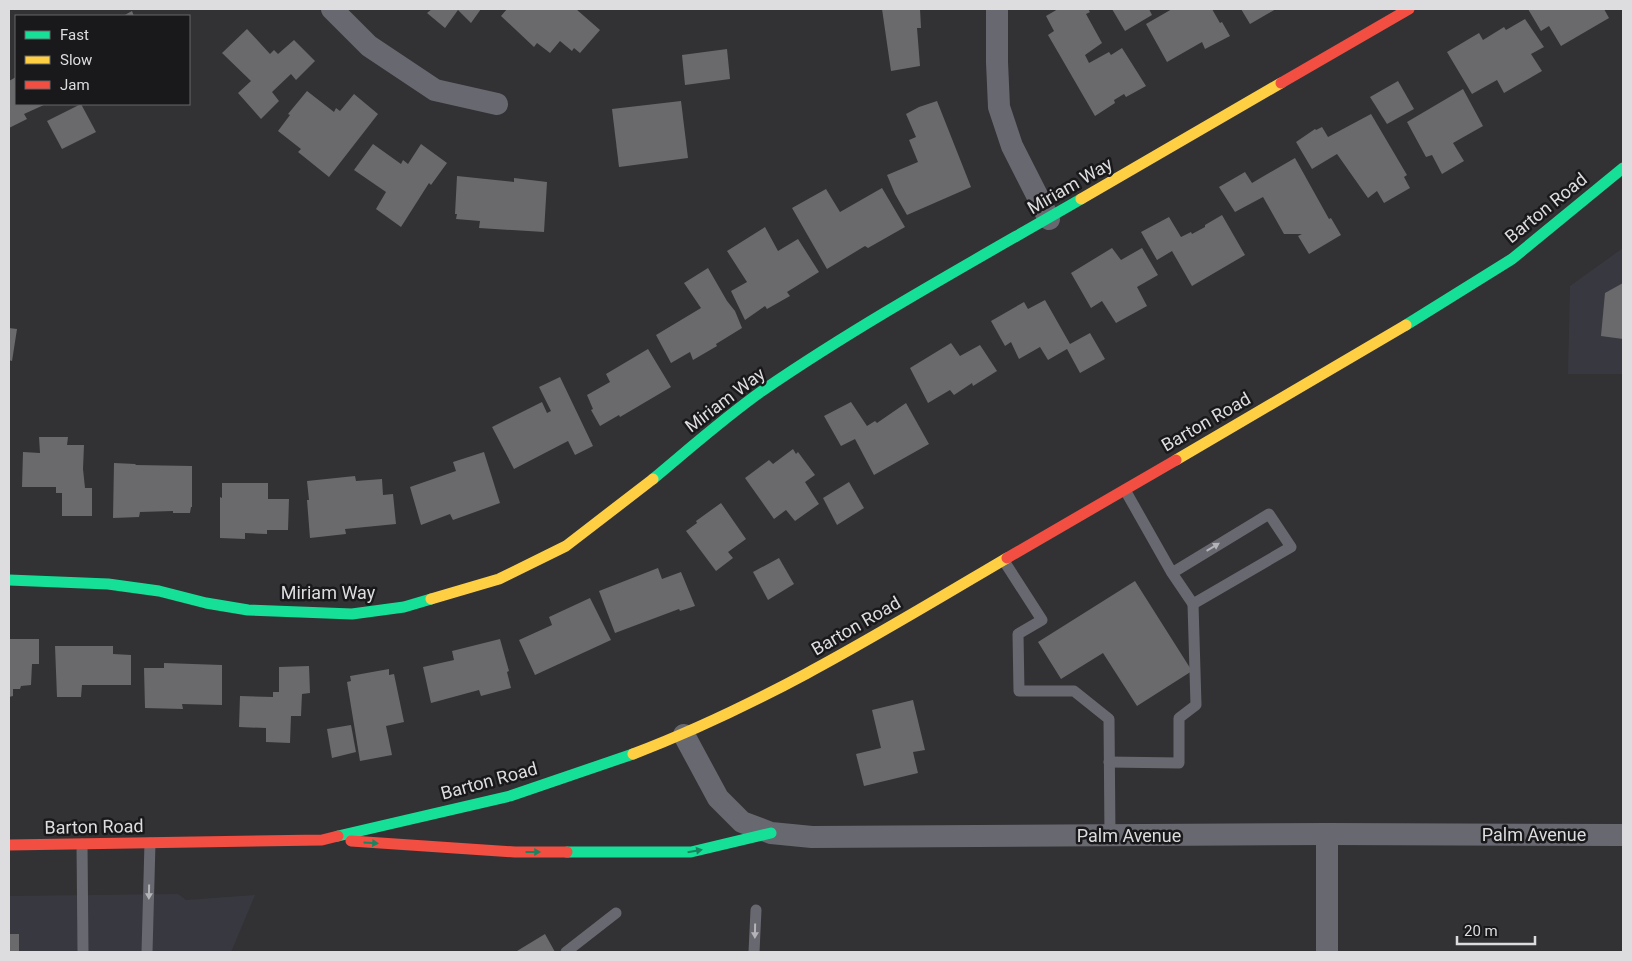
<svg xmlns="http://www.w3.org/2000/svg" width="1632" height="961" font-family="Roboto,sans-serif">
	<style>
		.built { fill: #383841 }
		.building { fill: #6a6a6c }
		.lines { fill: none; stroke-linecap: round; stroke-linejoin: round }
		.lane { stroke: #686870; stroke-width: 11 }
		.street { stroke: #686870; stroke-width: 22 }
		.fast { stroke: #16e098; stroke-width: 11 }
		.slow { stroke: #ffcf43; stroke-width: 11 }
		.jam { stroke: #f24e42; stroke-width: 11 }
		.oneway { fill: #b4b4b8 }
		.oneway2 { fill: #178660 }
		.labels { text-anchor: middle; stroke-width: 5; stroke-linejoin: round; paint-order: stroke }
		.street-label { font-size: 18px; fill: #dddddf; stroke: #19191b }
	</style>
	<rect width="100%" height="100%" fill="#323234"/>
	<!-- built -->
	<g class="built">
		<path d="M1623 248V374H1568L1570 286Z"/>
		<path d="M178 894 186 900 255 895 231 952H9V896Z"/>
	</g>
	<!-- building -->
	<g class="building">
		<path d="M432 9H481L471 23 458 10 445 28 427 13Z"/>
		<path d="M507 9H576L600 30 580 53 574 48 572 51 560 41 550 53 537 43 534 47 501 16Z"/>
		<path d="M882 9H920L921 28H917L920 66 891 71Z"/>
		<path d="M1058 9H1088L1090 12 1086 14 1102 43 1085 55 1089 63 1109 52 1111 55 1122 48 1146 86 1126 97 1124 94 1114 100 1115 103 1095 116 1048 35 1054 31 1046 16Z"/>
		<path d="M1112 9H1149L1152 15 1125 31Z"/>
		<path d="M1172 9H1212L1220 23 1222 22 1230 36 1205 49 1202 42 1167 62 1146 24Z"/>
		<path d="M1241 9H1276L1250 24Z"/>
		<path d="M1528 9H1604L1609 18 1561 46 1549 26 1541 31Z"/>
		<path d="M132 11 134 16H123Z"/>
		<path d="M1525 19 1544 47 1531 54 1542 71 1504 93 1497 80 1472 94 1447 52 1479 33 1483 40 1504 27 1506 30Z"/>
		<path d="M247 29 270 54 274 50 278 54 294 40 315 61 296 80 291 74 272 92 279 101 261 119 238 93 251 81 222 53Z"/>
		<path d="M727 49 730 79 685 85 682 55Z"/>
		<path d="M16 77V104H46L24 114 27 119 9 128V81Z"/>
		<path d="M1398 81 1414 109 1387 124 1370 97Z"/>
		<path d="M1463 89 1483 126 1453 143 1464 161 1442 174 1432 155 1426 157 1407 122Z"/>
		<path d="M307 91 334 112 336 108 340 111 354 94 378 114 329 177 298 152 301 149 278 131 290 115 288 114Z"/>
		<path d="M681 101 688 158 619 167 612 109Z"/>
		<path d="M937 101 971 187 907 215 895 194 887 175 918 162 909 140 916 137 906 114 919 107Z"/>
		<path d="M81 104 96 132 62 149 47 121Z"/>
		<path d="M1371 114 1407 175 1404 177 1410 188 1384 203 1377 191 1368 198 1337 154 1312 169 1296 142 1315 129 1316 130 1322 127 1328 137Z"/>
		<path d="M373 144 401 164 403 160 408 164 421 144 447 163 431 185 429 183 401 227 376 209 386 192 354 170Z"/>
		<path d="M1295 158 1329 219 1331 218 1341 235 1309 254 1298 236 1302 234H1284L1263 197 1235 212 1219 187 1245 172 1252 183Z"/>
		<path d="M457 176 514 182V178L547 182 544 232 479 228 480 221 456 219 457 214H455Z"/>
		<path d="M882 188 905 227 868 248 865 246 827 269 792 208 826 189 840 212Z"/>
		<path d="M1222 215 1245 255 1192 286 1172 251 1157 260 1141 232 1169 217 1181 237 1191 232 1192 234 1205 227V225Z"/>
		<path d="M765 227 778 251 798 239 819 272 787 292 790 296 767 309 765 306 745 320 731 291 747 282 727 251Z"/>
		<path d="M1112 248 1121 260 1142 248 1158 275 1137 287 1147 306 1116 323 1102 301 1091 308 1071 273Z"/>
		<path d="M708 268 727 301 735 311 742 328 716 344 717 346 693 360 690 352 671 363 656 335 701 308 684 283Z"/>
		<path d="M1623 283V339L1601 336 1605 293Z"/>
		<path d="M1045 300 1070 344 1090 333 1105 359 1080 373 1067 349 1048 360 1040 347 1019 359 1011 342 1005 346 991 321 1024 302 1028 309Z"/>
		<path d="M9 328 17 329 12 361 9 360Z"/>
		<path d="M951 343 960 356 980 345 997 371 973 386 972 383 954 395 950 390 928 403 910 368Z"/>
		<path d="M648 349 671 387 620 417 619 415 600 426 591 410 593 409 587 395 610 382 606 374Z"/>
		<path d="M560 377 593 446 575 455 568 441 514 469 492 427 542 402 547 413 551 411 539 387Z"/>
		<path d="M851 402 867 426 875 421 877 423 906 403 929 444 874 475 855 439 841 446 824 416Z"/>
		<path d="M39 437H68L67 445H84L83 469 85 488H92V516H62V493H56V487H22L23 452 40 453Z"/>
		<path d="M793 449 796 454 798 452 815 475 805 482 819 504 795 521 786 510 774 519 745 478 769 460 773 464Z"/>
		<path d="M484 452 500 503 453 520 450 514 421 525 410 487 456 471 453 462Z"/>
		<path d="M114 463 135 464 136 465 192 466V507H191L190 513H173V511L140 512 139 517 113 518Z"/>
		<path d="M355 476 356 481 382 479 383 495 393 494 396 524 345 529 346 534 310 538 307 500H309L307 481Z"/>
		<path d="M849 482 864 508 837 525 823 498Z"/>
		<path d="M222 483H268V499H289L288 530H267V534L245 533V539L220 538V497L222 498Z"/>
		<path d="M721 503 746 539 728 552 733 558 716 571 686 531 697 523 696 521Z"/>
		<path d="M779 558 794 584 768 600 753 572Z"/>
		<path d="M658 568 662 579 681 572 695 606 680 611 679 609 615 633 599 591Z"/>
		<path d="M1135 581 1192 671 1137 706 1103 653 1061 679 1038 642Z"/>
		<path d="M590 598 611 640 535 675 519 640 552 625 549 617Z"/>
		<path d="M9 639H39V664H32L31 685 21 686 20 689H13V696L9 697Z"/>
		<path d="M500 639 509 671 507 672 511 688 481 696 479 690 431 703 423 667 454 660 452 651Z"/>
		<path d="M55 646H113V654L131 655V685H82L81 697H57Z"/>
		<path d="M164 663 222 665V705L182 704 183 709 145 708 144 668H164Z"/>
		<path d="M309 666 310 693 302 694 301 716H291L290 743 266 742V728L239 727 240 696 273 697V692H279V667Z"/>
		<path d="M389 669V675L394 674 404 722 386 726 392 755 360 761 347 682 351 681 350 676Z"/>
		<path d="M913 700 925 750 913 752 918 773 864 786 856 754 881 748 872 710Z"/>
		<path d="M351 725 356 752 332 758 327 729Z"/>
		<rect x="9" y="934" width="10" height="18"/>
		<path d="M545 934 555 952H518L517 951Z"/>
	</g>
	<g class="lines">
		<!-- lane -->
		<g class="lane">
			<path d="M1125 490 1172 573 1193 604 1291 547 1269 514 1172 573"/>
			<path d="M1004 561 1042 620 1018 634 1019 691H1074L1109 719 1110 836"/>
			<path d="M1109 762 1179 763V718L1196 705 1193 604"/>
			<path d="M82 844 83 952"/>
			<path d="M147 952 150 843"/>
			<path d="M566 952 616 913"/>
			<path d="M754 952 756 910"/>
		</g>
		<!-- street -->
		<g class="street">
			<path d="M332 9 369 46 435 90 497 104"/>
			<path d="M997 9V62L999 107 1012 146 1049 219"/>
			<path d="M684 735 718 798 742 822 771 833 812 837 1327 834 1623 835"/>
			<path d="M1327 834V952"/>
		</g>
		<!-- fast -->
		<g class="fast">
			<path d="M1406 325 1512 259 1623 168"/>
			<path d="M653 479C689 449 724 418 762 391 864 321 974 261 1081 199"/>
			<path d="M9 580 108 584 159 591 206 603 248 610 352 614 404 607 431 599"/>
			<path d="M338 836 510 796 633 754"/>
			<path d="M567 852H691L771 833"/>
		</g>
		<!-- slow -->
		<g class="slow">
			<path d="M1081 199 1281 83"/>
			<path d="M1176 460 1406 325"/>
			<path d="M431 599 499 579 566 546 653 479"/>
			<path d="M633 754C765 704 885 630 1007 558"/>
		</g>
		<!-- jam -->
		<g class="jam">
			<path d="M1281 83 1409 9"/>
			<path d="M1007 558 1176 460"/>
			<path d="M351 841 515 852H567"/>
			<path d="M9 845 322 840 338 836"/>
		</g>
	</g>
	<!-- one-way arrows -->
	<defs><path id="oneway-solid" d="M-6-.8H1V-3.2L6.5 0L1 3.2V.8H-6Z" transform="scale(1.25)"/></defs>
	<g class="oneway">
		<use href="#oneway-solid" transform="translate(1213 547) rotate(-31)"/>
		<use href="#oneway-solid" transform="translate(149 892) rotate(91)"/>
		<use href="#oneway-solid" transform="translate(755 931) rotate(91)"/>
	</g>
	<g class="oneway2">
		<use href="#oneway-solid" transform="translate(371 843) rotate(4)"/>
		<use href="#oneway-solid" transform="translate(695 851) rotate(-10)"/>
		<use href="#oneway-solid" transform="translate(533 852)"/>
	</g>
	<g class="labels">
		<!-- street labels -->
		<g class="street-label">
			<text transform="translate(1070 186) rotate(-30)" y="6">Miriam Way</text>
			<text transform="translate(1546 208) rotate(-39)" y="6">Barton Road</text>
			<text transform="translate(725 400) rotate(-37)" y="6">Miriam Way</text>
			<text transform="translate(1206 422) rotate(-30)" y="6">Barton Road</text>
			<text x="328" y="599">Miriam Way</text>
			<text transform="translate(856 626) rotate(-30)" y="6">Barton Road</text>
			<text transform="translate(489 781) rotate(-15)" y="6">Barton Road</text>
			<text transform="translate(94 827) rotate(-1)" y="6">Barton Road</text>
			<text x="1534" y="841">Palm Avenue</text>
			<text x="1129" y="842">Palm Avenue</text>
		</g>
	</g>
	<!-- border -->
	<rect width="1632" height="961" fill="none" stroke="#dddddf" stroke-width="20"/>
	<!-- legend -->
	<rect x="15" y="15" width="175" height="90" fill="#19191b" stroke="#676769"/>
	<rect x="25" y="31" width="25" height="8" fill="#16e098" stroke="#676769"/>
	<text x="60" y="40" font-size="15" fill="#dddddf">Fast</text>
	<rect x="25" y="56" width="25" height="8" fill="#ffcf43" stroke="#676769"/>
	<text x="60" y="65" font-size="15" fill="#dddddf">Slow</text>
	<rect x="25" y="81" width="25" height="8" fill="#f24e42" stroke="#676769"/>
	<text x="60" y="90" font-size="15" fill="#dddddf">Jam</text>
	<!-- scale -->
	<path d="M1457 936v8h78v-8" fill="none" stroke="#dddddf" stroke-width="2.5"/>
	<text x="1464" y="936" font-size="15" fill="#dddddf" stroke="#19191b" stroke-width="4" paint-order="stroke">20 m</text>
</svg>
